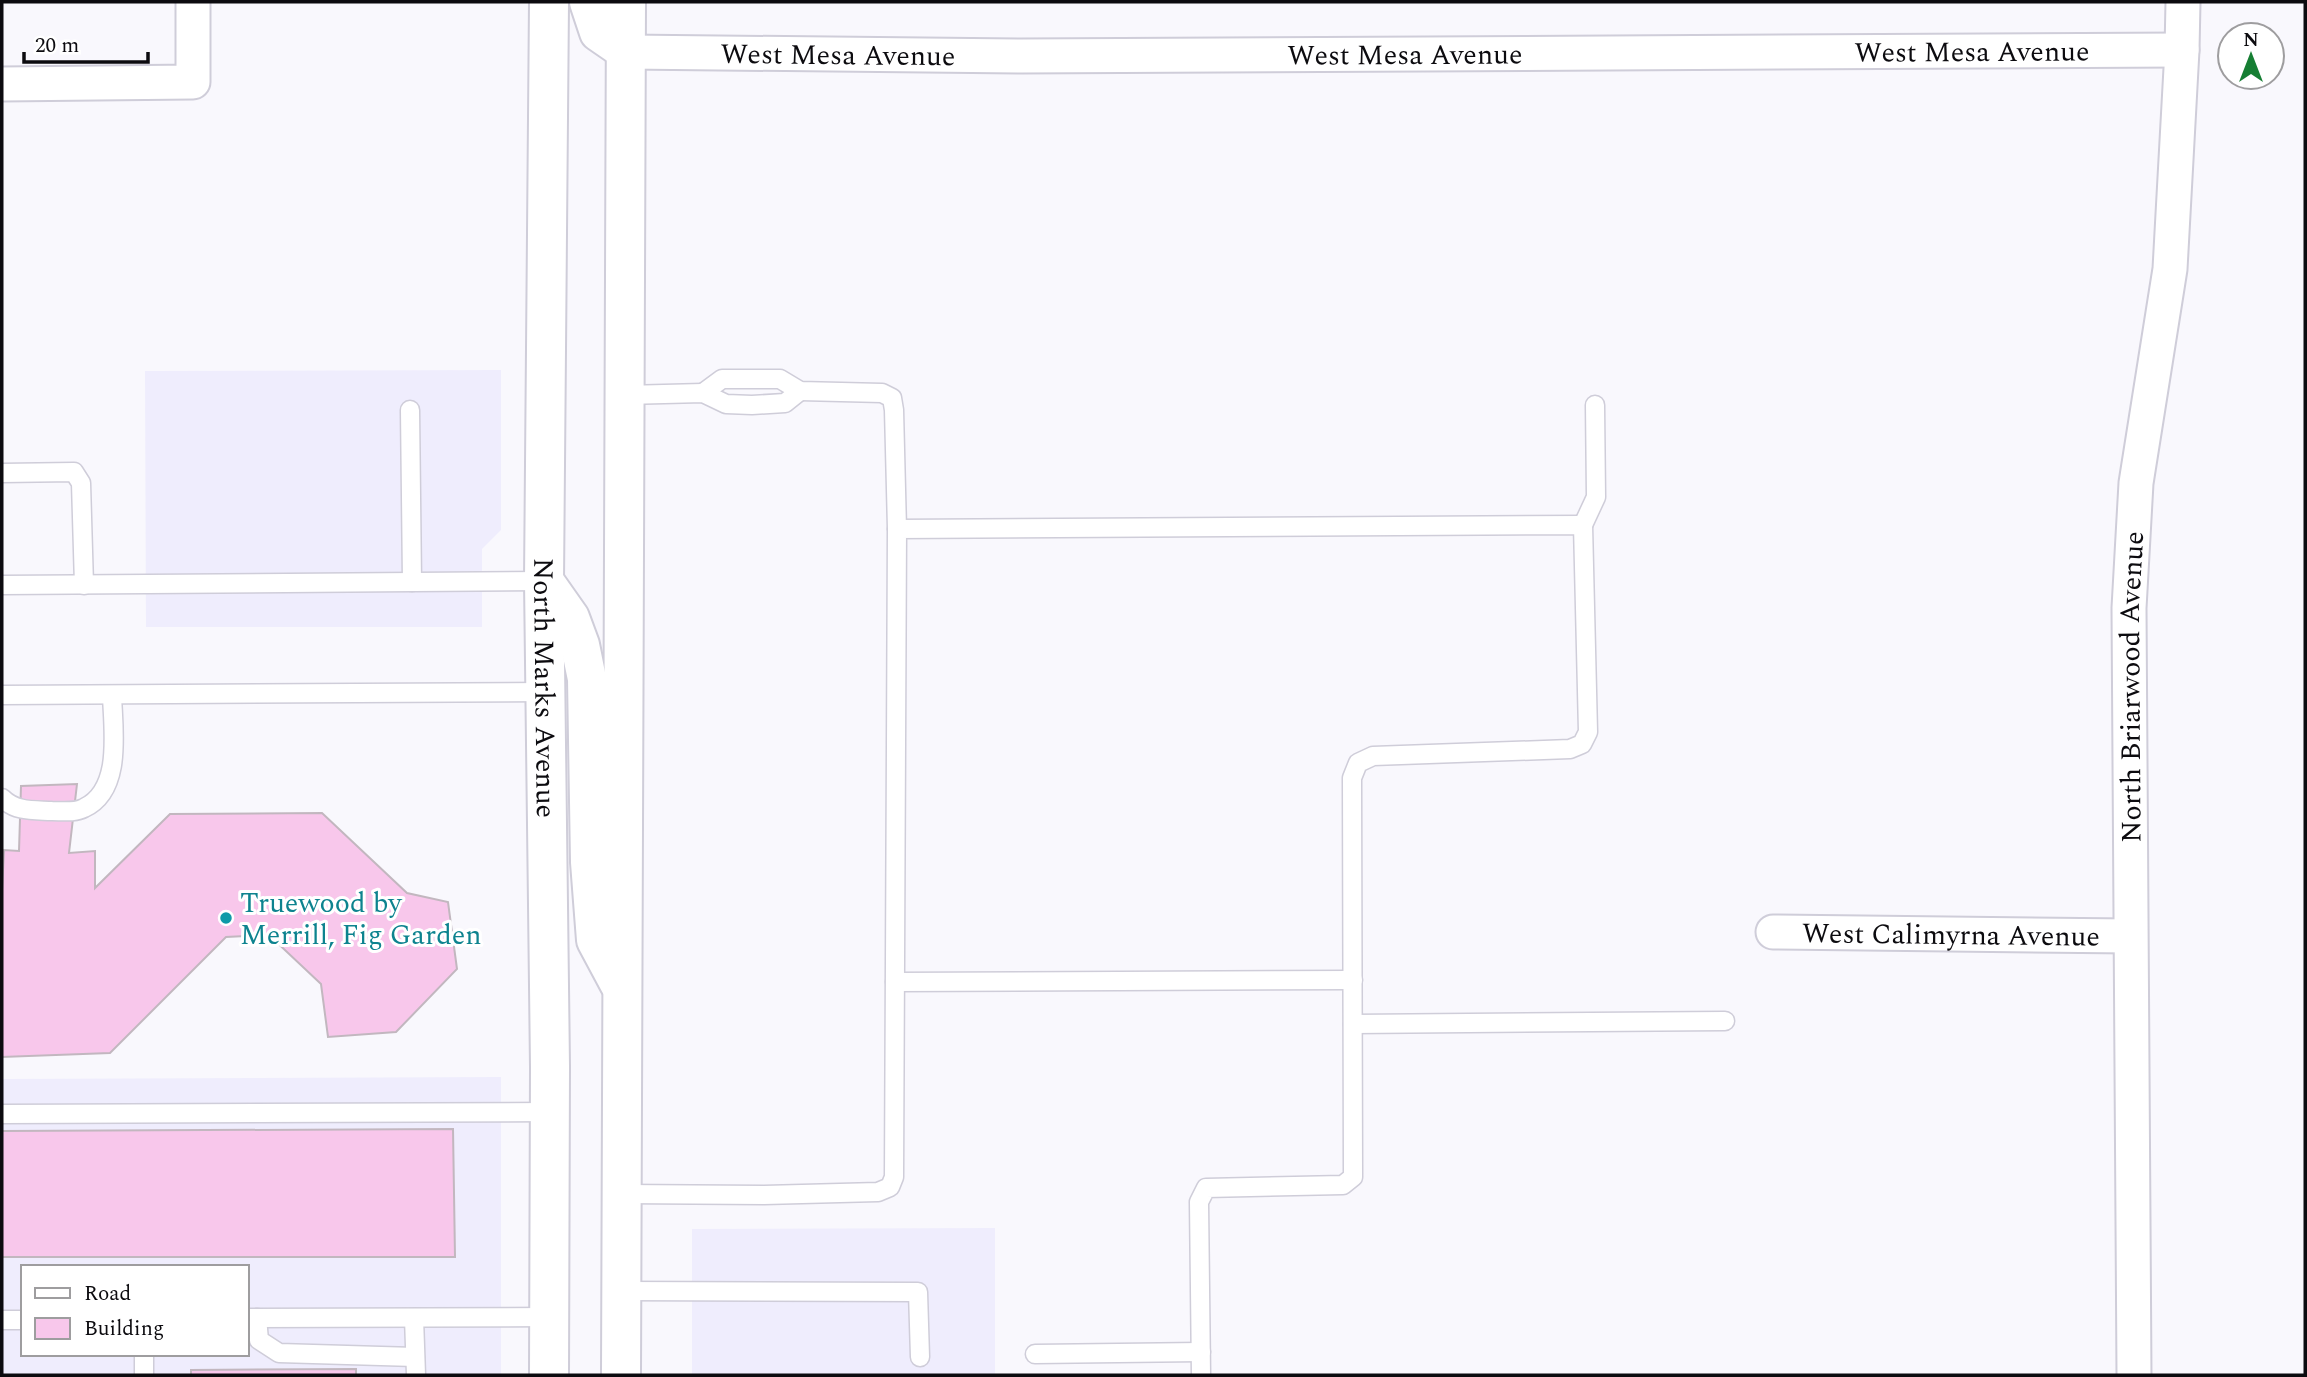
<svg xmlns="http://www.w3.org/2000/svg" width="2307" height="1377" font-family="Spectral,serif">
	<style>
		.built { fill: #efedfd; fill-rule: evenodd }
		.building { fill: #f8c7eb; stroke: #c2b7bf; stroke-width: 2 }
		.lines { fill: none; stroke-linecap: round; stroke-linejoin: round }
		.service-casing { stroke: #cfcdd9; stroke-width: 21 }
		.minor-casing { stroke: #cfcdd9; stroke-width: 37 }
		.secondary-casing { stroke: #cfcdd9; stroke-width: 42 }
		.service { stroke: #fff; stroke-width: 18 }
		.minor { stroke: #fff; stroke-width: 33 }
		.secondary { stroke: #fff; stroke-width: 38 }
		.culture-dot { fill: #0f9aa8; stroke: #fff; stroke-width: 2.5 }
		.labels { text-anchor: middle; stroke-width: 6; stroke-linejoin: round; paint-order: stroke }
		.street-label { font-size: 28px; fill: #0c0b0f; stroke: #fff }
		.culture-label { font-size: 28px; fill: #0d838f; stroke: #fff; text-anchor: start }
	</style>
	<rect width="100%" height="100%" fill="#f9f8fd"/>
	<!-- built -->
	<g class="built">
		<path d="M501 370V530L482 549V627H146L145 371Z"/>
		<path d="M501 1077V1375H2V1079ZM23 1267H247V1354H23Z"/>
		<path d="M995 1228V1375H692V1229Z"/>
	</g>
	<!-- building -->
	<g class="building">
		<path d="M77 784 69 853 95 851V888L170 814 322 813 407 893 448 902 457 969 396 1032 328 1037 321 984 269 935 226 937 110 1053 2 1057V890L4 850 19 851 21 786Z"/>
		<path d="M453 1129 455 1257H2V1131Z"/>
		<path d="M356 1369V1375H191V1370Z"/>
	</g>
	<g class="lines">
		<defs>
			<g id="service">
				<path d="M703 393 722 379H780L800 391 882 393 892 398 894 410 897 529"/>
				<path d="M625 395 703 393 726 404 752 405 785 403 800 391"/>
				<path d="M410 410 412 582"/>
				<path d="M2 473 74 472 81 483 84 585"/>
				<path d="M1583 525 1596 497 1595 405"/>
				<path d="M2 585 544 581"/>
				<path d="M2 695 547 692"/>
				<path d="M2 798C16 812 33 810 52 811 62 811 75 813 84 808 123 790 113 729 112 695"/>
				<path d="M895 982 1353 980"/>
				<path d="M1353 1024 1725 1021"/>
				<path d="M2 1114 550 1112"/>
				<path d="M622 1194 764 1195 878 1192 890 1187 894 1177 897 529 1583 525 1588 732 1582 744 1570 749 1373 756 1358 763 1352 778 1353 1177 1343 1185 1206 1188 1199 1202 1201 1375"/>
				<path d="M621 1291 918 1292 920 1357"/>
				<path d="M247 1318 550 1317"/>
				<path d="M257 1318 259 1340 279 1353 415 1357"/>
				<path d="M414 1318 416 1375"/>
				<path d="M2 1320H23"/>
				<path d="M144 1354V1375"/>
				<path d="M1035 1354 1201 1352"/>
			</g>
			<g id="minor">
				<path id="s1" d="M628 52 1021 56 2182 50"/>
				<path d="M2 84 193 82V2"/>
				<path id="s2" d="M1773 932 2130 936"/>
				<path id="s3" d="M2134 1375 2129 608 2136 483 2170 269 2182 50 2183 2"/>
			</g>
			<g id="secondary">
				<path id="s4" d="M549 2 544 581 550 1067 549 1375"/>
				<path d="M589 2 599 32 628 52"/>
				<path d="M544 581 570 618 580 645 587 679 590 862 596 940 619 983"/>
				<path d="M621 1375 626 2"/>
			</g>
		</defs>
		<!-- service casing -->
		<use href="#service" class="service-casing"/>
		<!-- minor casing -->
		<use href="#minor" class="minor-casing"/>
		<!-- secondary casing -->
		<use href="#secondary" class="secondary-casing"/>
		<!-- service -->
		<use href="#service" class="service"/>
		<!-- minor -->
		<use href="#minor" class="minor"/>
		<!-- secondary -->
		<use href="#secondary" class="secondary"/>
	</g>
	<!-- markers -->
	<circle class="culture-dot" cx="226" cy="918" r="7"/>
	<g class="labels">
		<!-- street labels -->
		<g class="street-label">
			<text dy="10" stroke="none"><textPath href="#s1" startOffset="1344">West Mesa Avenue</textPath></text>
			<text dy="10" stroke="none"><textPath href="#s1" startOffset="210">West Mesa Avenue</textPath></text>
			<text dy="10" stroke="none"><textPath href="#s1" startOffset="777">West Mesa Avenue</textPath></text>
			<text dy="10" stroke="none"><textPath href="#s3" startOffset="688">North Briarwood Avenue</textPath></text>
			<text dy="10" stroke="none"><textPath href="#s4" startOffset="686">North Marks Avenue</textPath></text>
			<text dy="10" stroke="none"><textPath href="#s2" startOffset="178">West Calimyrna Avenue</textPath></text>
		</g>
		<!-- culture labels -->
		<g class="culture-label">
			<text x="240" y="912">Truewood by<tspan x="240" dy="32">Merrill, Fig Garden</tspan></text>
		</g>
	</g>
	<!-- border -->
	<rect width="2307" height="1377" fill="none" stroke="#0c0b0f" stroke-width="7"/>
	<!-- legend -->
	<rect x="21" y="1265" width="228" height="91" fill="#ffffff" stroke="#9e9d9f" stroke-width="2"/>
	<rect x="35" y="1288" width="35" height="10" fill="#ffffff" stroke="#9e9d9f" stroke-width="2"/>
	<text x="84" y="1300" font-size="21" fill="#0c0b0f">Road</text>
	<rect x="35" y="1318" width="35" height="21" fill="#f8c7eb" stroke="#9e9d9f" stroke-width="2"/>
	<text x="84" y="1335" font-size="21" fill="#0c0b0f">Building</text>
	<!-- north arrow -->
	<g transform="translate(2251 56)"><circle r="33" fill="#ffffff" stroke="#9e9d9f" stroke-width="2"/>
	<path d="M0-5L12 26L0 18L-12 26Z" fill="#167e33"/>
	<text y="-10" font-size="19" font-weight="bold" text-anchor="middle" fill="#0c0b0f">N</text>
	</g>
	<!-- scale -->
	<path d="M24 52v10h124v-10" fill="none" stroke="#0c0b0f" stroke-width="3.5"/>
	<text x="35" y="52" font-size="21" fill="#0c0b0f" stroke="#ffffff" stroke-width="5" paint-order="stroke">20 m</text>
</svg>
